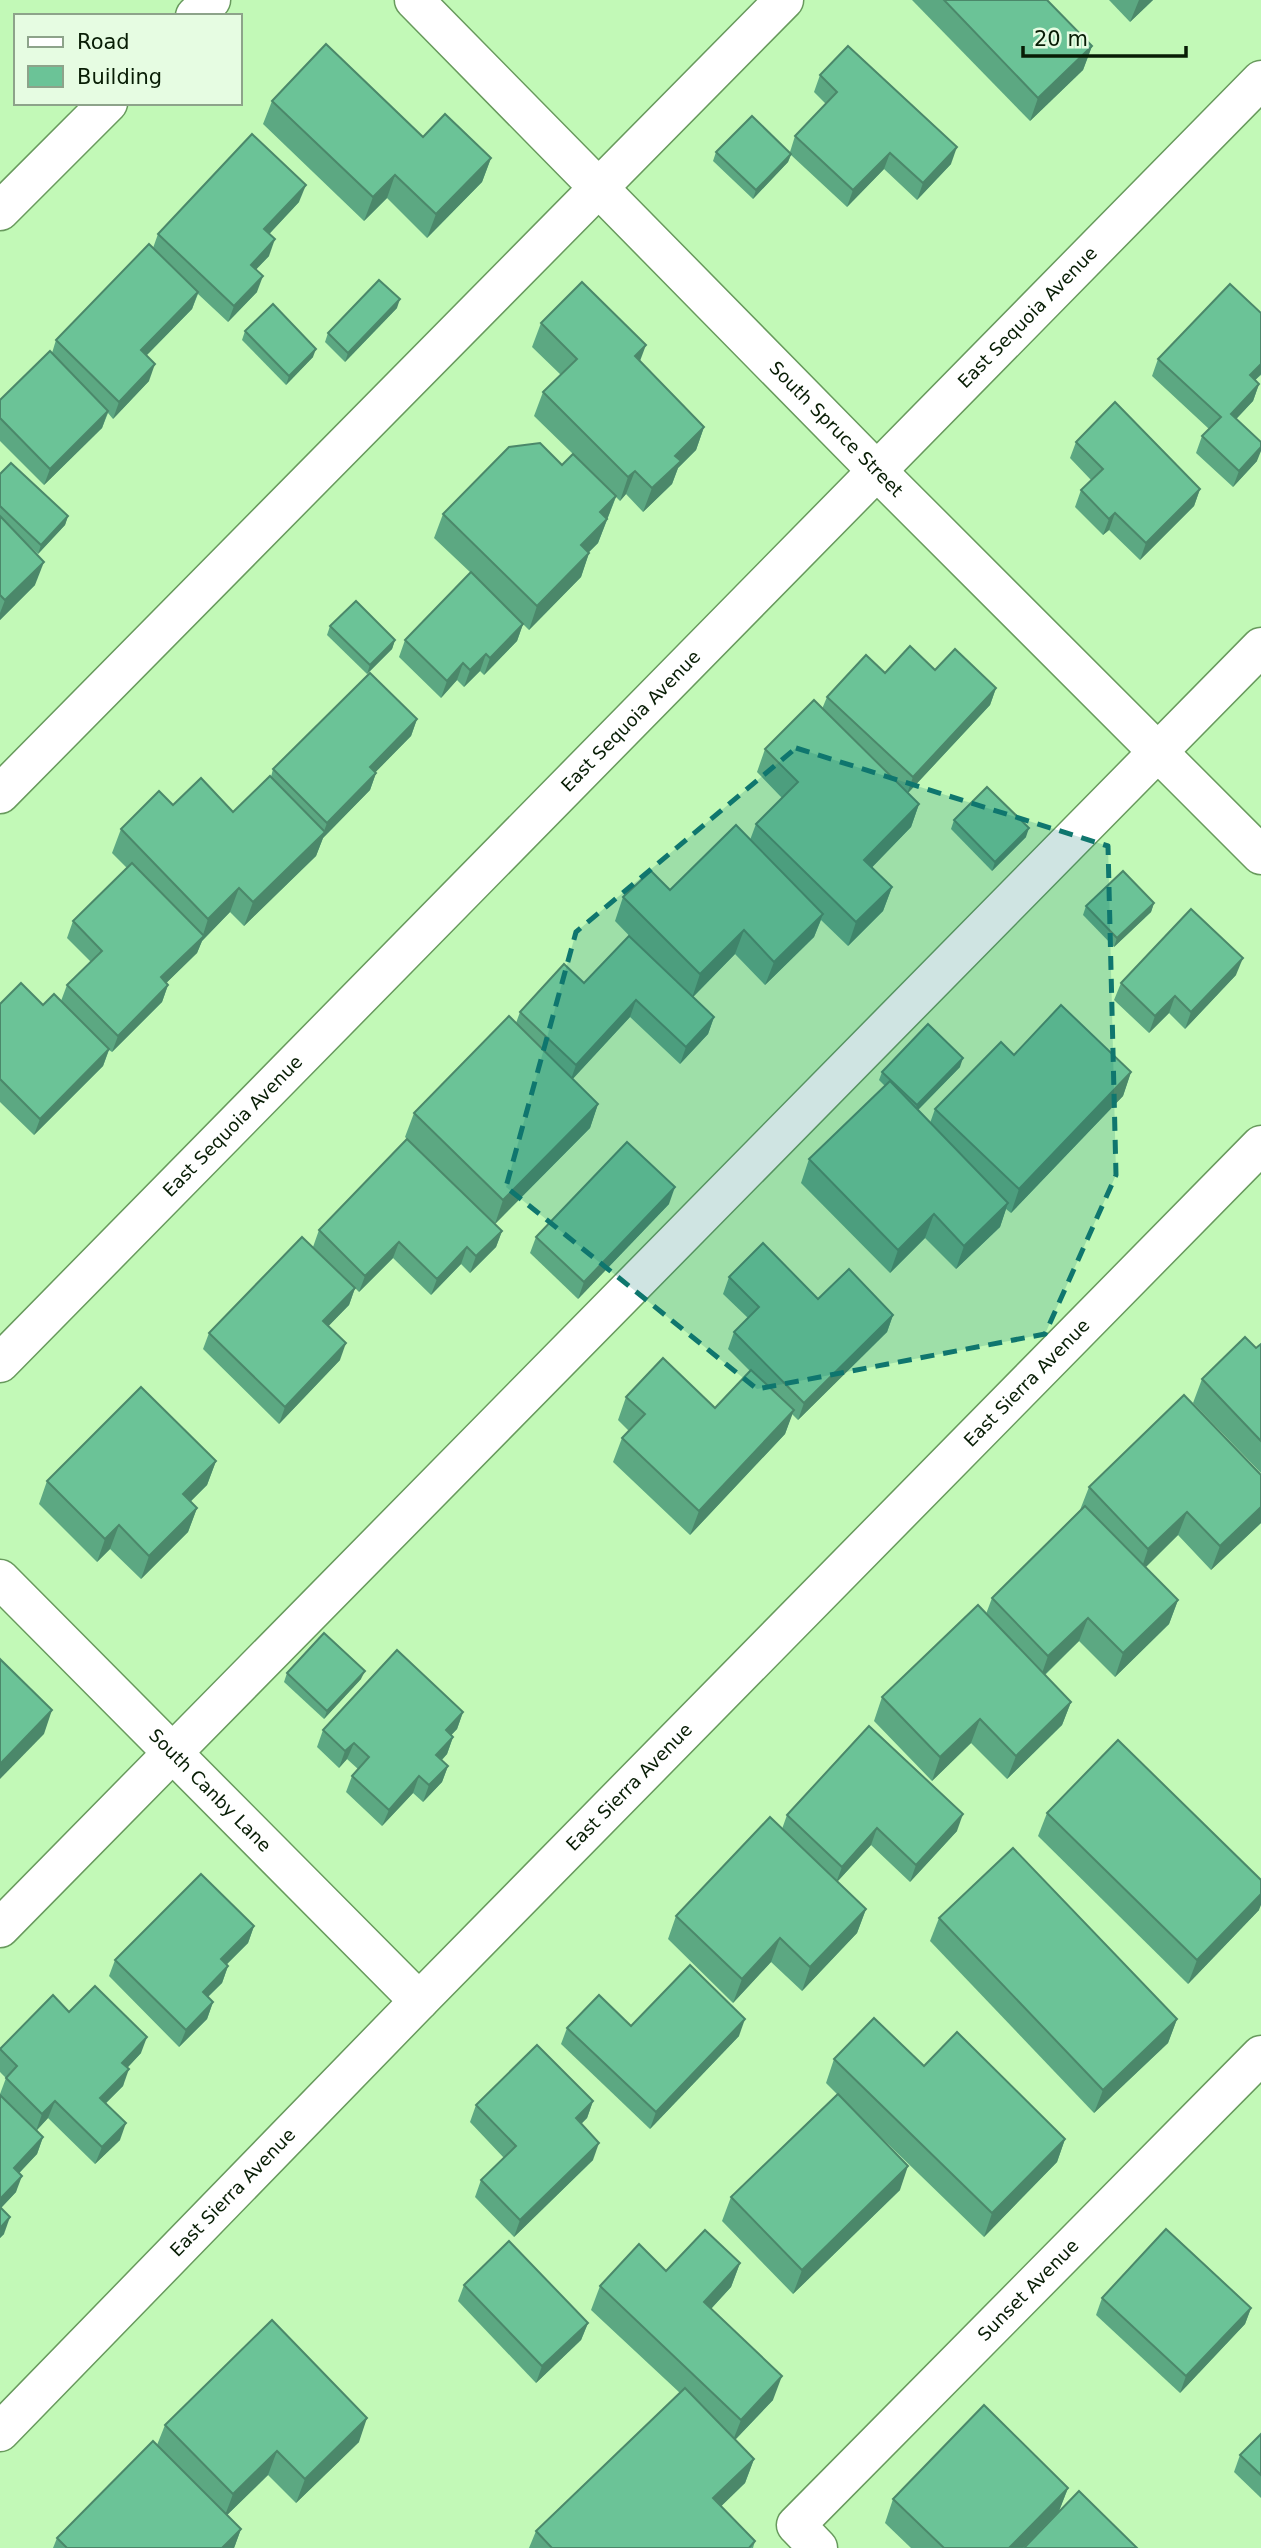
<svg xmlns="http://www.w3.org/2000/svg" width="1261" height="2548" font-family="'DejaVu Sans',sans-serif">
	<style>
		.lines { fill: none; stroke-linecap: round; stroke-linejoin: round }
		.minor-casing { stroke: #689a5d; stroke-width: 41 }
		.minor { stroke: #fff; stroke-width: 38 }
		.wall { fill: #5ca882 }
		.shaded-wall { fill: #4b886a }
		.building { fill: #6bc397; stroke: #4b886a; stroke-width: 2 }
		.marked { fill: #0f766e; fill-opacity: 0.2; stroke: #0f766e; stroke-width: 5; stroke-dasharray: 14 9; stroke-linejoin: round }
		.labels { text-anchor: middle; stroke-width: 5; stroke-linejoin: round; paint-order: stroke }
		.street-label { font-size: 18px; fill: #081d05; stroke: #e6fce2 }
	</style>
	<rect width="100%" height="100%" fill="#c2f9b7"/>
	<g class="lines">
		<defs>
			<g id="minor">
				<path id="s1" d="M414 0 877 471 1261 855"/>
				<path d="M195 16 211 0"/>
				<path d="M0 211 108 103"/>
				<path d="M0 794 784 0"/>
				<path id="s2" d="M0 1363 1261 80"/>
				<path id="s3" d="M0 1579 419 2001"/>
				<path d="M0 1928 1261 647"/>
				<path id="s4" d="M0 2432 419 2001 1261 1145"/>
				<path id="s5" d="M818 2548 796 2525 1261 2055"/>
			</g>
		</defs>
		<!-- minor casing -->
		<use href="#minor" class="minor-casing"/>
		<!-- minor -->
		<use href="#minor" class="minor"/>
	</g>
	<!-- wall -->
	<g class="wall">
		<path d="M912 0H1047L1092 46 1083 70 1030 121Z"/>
		<path d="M1109 0H1153L1130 22Z"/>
		<path d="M820 75 951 164 917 200 884 169 847 207 791 155 788 162 753 199 713 161 716 152H790L795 136 826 104 814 92Z"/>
		<path d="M272 101 423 137 491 158 482 182 427 238 387 198 364 221 263 124Z"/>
		<path d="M299 202 269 234V256L256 269 257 292 228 322 198 294 192 309 146 356 149 381 113 419 108 413 102 428 44 485 0 441V400L52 353 56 340 153 248 158 234Z"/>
		<path d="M397 308 345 362 325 342 328 333Z"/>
		<path d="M1261 313V375L1255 380 1259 384 1253 401 1236 419 1257 461 1233 487 1196 453 1202 436 1209 429 1152 376 1158 359Z"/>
		<path d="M541 323 640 361 704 427 696 450 678 468 672 484 643 512 626 494 620 501 616 497 598 543 589 552V553L581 577 529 630 523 624 517 641 484 675 480 671 464 687 457 680 441 698 399 657 405 640 471 573 434 538 443 514 562 465 573 454 534 416 543 392 561 375 532 347Z"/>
		<path d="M245 331 313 357 286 385 242 340Z"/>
		<path d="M1076 442 1200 489 1194 506 1140 560 1109 530 1103 535 1075 507 1081 490 1091 480 1070 458Z"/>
		<path d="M0 474 68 516 65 525 38 554 19 536 35 585 0 620Z"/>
		<path d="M330 626 395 640 392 649 367 674 327 635Z"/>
		<path d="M935 670 996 688 990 705 908 793 919 804 911 827 872 867 892 887 883 911 848 946 821 920 814 937 765 985 735 954 693 997 714 1017 708 1034 680 1064 630 1017 572 1079 598 1104 590 1128 495 1224 502 1231 496 1247 470 1273 461 1264 431 1295 393 1258 359 1292 355 1288 349 1305 328 1326 340 1360 279 1424 203 1349 209 1333 313 1247 319 1230 493 1222 405 1137 414 1113 516 1023 520 1012 584 983 645 952 615 921 623 897 670 890 750 840 756 824 782 798 757 772 765 749 822 709 827 697 885 673Z"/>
		<path d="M417 719 411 736 375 772 376 773 370 790 323 838 316 856 244 926 230 912 202 941 197 953 166 983 168 985 162 1002 112 1052 109 1050 103 1066 34 1135 0 1102V1004L43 1005 61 1001 67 985 91 962 67 938 73 921 127 868 112 853 121 829 173 805 233 812 271 777 273 769Z"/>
		<path d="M954 820 1026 837 992 871 951 829Z"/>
		<path d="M1154 903 1151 912 1114 947 1083 915 1086 906Z"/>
		<path d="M1236 975 1185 1029 1169 1013 1149 1033 1114 1000 1121 983Z"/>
		<path d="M1014 1055 1131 1072 1123 1096 1011 1213 1006 1209 1000 1227 956 1269 925 1238 890 1273 801 1183 809 1159 885 1086 879 1080 882 1072 960 1067 918 1110 930 1123 935 1109Z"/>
		<path d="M669 1204 578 1299 530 1253 536 1237Z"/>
		<path d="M729 1277 818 1299 893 1315 887 1332 798 1420 792 1414 785 1434 690 1535 613 1462 622 1438 629 1431 618 1420 626 1397 715 1408 750 1371 728 1349 734 1332 748 1318 723 1294Z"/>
		<path d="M1261 1344V1473L1193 1403 1202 1379 1256 1348Z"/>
		<path d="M216 1461 207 1485 190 1502 197 1508 188 1532 141 1579 110 1549 97 1562 39 1504 47 1481Z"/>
		<path d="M1261 1475V1523L1211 1570 1178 1535 1145 1567 1178 1600 1169 1624 1115 1677 1079 1641 1045 1675 1071 1702 1062 1725 1007 1779 971 1743 932 1781 874 1721 882 1697 986 1614 992 1598 1080 1510 1089 1487Z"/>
		<path d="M287 1673 361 1679 324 1719 284 1682Z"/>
		<path d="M463 1712 457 1729 451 1735 453 1737 447 1754 442 1760 448 1766 442 1782 423 1802 413 1793 382 1826 346 1792 352 1776 358 1769 347 1759 339 1768 317 1747 323 1730Z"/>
		<path d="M1047 1813 1259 1910 1188 1984 1038 1836Z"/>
		<path d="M787 1815 957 1831 910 1882 871 1845 837 1882 866 1909 857 1933 802 1991 771 1962 733 2003 668 1939 676 1916 782 1829Z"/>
		<path d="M939 1918 1177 2019 1168 2043 1094 2113 930 1941Z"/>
		<path d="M254 1926 248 1943 226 1965 228 1966 222 1983 208 1997 213 2002 207 2019 179 2047 109 1976 115 1960Z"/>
		<path d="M69 2012 141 2053 127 2068 123 2086 106 2103 120 2140 95 2164 48 2118 37 2130 43 2137 37 2154 19 2173 16 2192 1 2208 4 2234 0 2238V2094L6 2078 0 2072V2048Z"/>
		<path d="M631 2026 739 2036 650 2129 561 2044 567 2028Z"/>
		<path d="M834 2059 924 2066 1065 2139 1057 2162 984 2237 856 2113 900 2190 793 2294 722 2221 731 2197 837 2094 826 2083Z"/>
		<path d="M593 2101 587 2118 581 2124 593 2160 514 2237 475 2197 481 2180 504 2158 470 2122 476 2105Z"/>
		<path d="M740 2263 731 2287 711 2309 773 2400 735 2440 754 2459 745 2483 721 2506 755 2541 753 2548H529L536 2531 680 2393 591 2310 600 2286 666 2271Z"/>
		<path d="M464 2285 588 2323 581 2340 536 2383 458 2301Z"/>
		<path d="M1102 2298 1251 2308 1245 2324 1180 2393 1096 2315Z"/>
		<path d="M165 2425 359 2442 296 2503 268 2475 227 2515 241 2529 234 2548H53L57 2538 157 2445Z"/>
		<path d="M1261 2434V2498L1234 2472 1240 2455Z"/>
		<path d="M1068 2488 1059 2511 1023 2548H911L885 2523 893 2499Z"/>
	</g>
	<!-- shaded-wall -->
	<g class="shaded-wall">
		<path d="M1139 0H1153L1130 22Z"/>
		<path d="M1092 46 1083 70 1030 121 1038 98Z"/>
		<path d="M957 147 951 164 917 200 923 183Z"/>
		<path d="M890 153 884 169 847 207 853 190Z"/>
		<path d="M791 154 788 162 753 199 756 190Z"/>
		<path d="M491 158 482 182 427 238 436 214Z"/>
		<path d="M395 175 387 198 364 221 373 197Z"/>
		<path d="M306 185 299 202 258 246 264 229Z"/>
		<path d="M275 239 269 256 245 281 251 265Z"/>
		<path d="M263 276 257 292 228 322 234 306Z"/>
		<path d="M198 292 192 309 135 367 141 350Z"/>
		<path d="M400 299 397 308 345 362 348 353Z"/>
		<path d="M646 345 637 369 635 356Z"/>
		<path d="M316 349 313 357 286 385 289 376Z"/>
		<path d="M155 364 149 381 113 419 119 402Z"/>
		<path d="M1261 364V374L1244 392 1250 375Z"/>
		<path d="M1259 384 1253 401 1225 431 1231 414Z"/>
		<path d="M108 411 102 428 44 485 50 469Z"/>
		<path d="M704 427 696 450 678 468 672 484 643 512 652 488 675 456Z"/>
		<path d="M1261 447V451L1257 461 1233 487 1239 471Z"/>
		<path d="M635 471 626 494 620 501 628 477Z"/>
		<path d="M1200 489 1194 506 1140 560 1146 543Z"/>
		<path d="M616 496 598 543 572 569 581 545 600 512Z"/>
		<path d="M1115 513 1109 530 1103 535 1109 519Z"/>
		<path d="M68 516 65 525 38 554 41 545Z"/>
		<path d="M589 553 581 577 529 630 537 606Z"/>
		<path d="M44 562 35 585 0 620V613L5 600Z"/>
		<path d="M523 624 517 641 484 675 490 658Z"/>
		<path d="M395 640 392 649 367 674 370 665Z"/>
		<path d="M486 654 480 671 464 687 470 670Z"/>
		<path d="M463 663 457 680 441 698 447 681Z"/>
		<path d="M996 688 990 705 907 794 913 777Z"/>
		<path d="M417 719 411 736 364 784 370 767Z"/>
		<path d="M376 773 370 790 323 838 316 856 244 926 253 902 323 834 327 823Z"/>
		<path d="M919 804 911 827 856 884 864 860Z"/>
		<path d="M1029 828 1026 837 992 871 995 862Z"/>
		<path d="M892 887 883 911 848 946 856 922Z"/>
		<path d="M239 888 230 912 202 941 197 953 155 994 161 977 202 938 208 919Z"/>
		<path d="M1154 903 1151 912 1114 947 1117 938Z"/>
		<path d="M823 914 814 937 765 985 774 962Z"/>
		<path d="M744 930 735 954 692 998 700 974Z"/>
		<path d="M1243 958 1236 975 1185 1029 1191 1012Z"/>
		<path d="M168 985 162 1002 112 1052 118 1036Z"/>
		<path d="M1175 996 1169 1013 1149 1033 1155 1016Z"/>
		<path d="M636 1000 630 1017 570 1082 576 1065Z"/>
		<path d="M714 1017 708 1034 680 1064 686 1047Z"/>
		<path d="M109 1049 103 1066 34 1135 40 1119Z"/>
		<path d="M963 1058 960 1067 914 1114 917 1105Z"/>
		<path d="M1131 1072 1123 1096 1011 1213 1019 1189Z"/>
		<path d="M598 1104 590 1128 495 1224 503 1200Z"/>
		<path d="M675 1187 669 1204 578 1299 584 1282Z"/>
		<path d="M1008 1203 1000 1227 956 1269 964 1246Z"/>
		<path d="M934 1214 925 1238 890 1273 898 1250Z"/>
		<path d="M502 1231 496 1247 470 1273 476 1256Z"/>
		<path d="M399 1242 393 1258 359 1292 365 1276Z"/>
		<path d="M467 1247 461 1264 431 1295 437 1279Z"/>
		<path d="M355 1288 349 1305 317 1338 323 1321Z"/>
		<path d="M893 1315 887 1332 798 1420 804 1403Z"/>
		<path d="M346 1343 340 1360 279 1424 285 1407Z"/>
		<path d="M794 1410 785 1434 690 1535 699 1511Z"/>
		<path d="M216 1461 207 1485 174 1518 183 1494Z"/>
		<path d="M1261 1507V1523L1211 1570 1220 1546Z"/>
		<path d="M197 1508 188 1532 141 1579 149 1556Z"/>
		<path d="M1187 1512 1178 1535 1140 1573 1148 1549Z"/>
		<path d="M119 1525 110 1549 97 1562 105 1539Z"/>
		<path d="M1178 1600 1169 1624 1115 1677 1123 1653Z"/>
		<path d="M1088 1618 1079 1641 1040 1679 1048 1656Z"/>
		<path d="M365 1671 361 1679 324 1719 327 1711Z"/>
		<path d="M1071 1702 1062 1725 1007 1779 1016 1756Z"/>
		<path d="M52 1710 44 1734 0 1779V1764Z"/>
		<path d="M463 1712 457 1729 440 1747 446 1730Z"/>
		<path d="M980 1719 971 1743 932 1781 940 1757Z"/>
		<path d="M453 1737 447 1754 430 1772 436 1755Z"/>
		<path d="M354 1743 347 1759 339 1768 345 1751Z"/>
		<path d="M448 1766 442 1782 423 1802 429 1785Z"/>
		<path d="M419 1776 413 1793 382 1826 389 1810Z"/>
		<path d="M963 1814 957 1831 910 1882 916 1865Z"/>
		<path d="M877 1828 871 1845 836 1883 842 1867Z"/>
		<path d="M1261 1894V1905L1259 1910 1188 1984 1197 1960Z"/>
		<path d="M866 1909 857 1933 802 1991 810 1967Z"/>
		<path d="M254 1926 248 1943 215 1976 221 1959Z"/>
		<path d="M780 1938 771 1962 733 2003 742 1979Z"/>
		<path d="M228 1966 222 1983 196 2008 203 1992Z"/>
		<path d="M213 2002 207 2019 179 2047 186 2030Z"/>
		<path d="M745 2019 739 2036 650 2129 656 2112Z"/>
		<path d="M1177 2019 1168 2043 1094 2113 1103 2090Z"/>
		<path d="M147 2037 141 2053 116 2080 122 2063Z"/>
		<path d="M129 2069 123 2086 94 2115 100 2098Z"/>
		<path d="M55 2101 48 2118 36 2131 42 2114Z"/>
		<path d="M593 2101 587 2118 570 2135 576 2118Z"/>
		<path d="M126 2123 120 2140 95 2164 102 2147Z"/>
		<path d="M43 2137 37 2154 8 2185 14 2168Z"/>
		<path d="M1065 2139 1057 2162 984 2237 992 2213Z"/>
		<path d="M599 2143 593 2160 514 2237 520 2220Z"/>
		<path d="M908 2166 900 2190 793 2294 802 2270Z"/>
		<path d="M22 2176 16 2192 0 2209V2199Z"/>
		<path d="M10 2217 4 2234 0 2238V2228Z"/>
		<path d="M740 2263 731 2287 695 2326 704 2302Z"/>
		<path d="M1251 2308 1245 2324 1180 2393 1186 2376Z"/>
		<path d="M588 2323 581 2340 536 2383 542 2366Z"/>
		<path d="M782 2376 773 2400 732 2443 741 2420Z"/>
		<path d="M367 2418 359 2442 296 2503 305 2479Z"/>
		<path d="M277 2451 268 2475 224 2518 233 2494Z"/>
		<path d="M754 2459 745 2483 705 2522 713 2498Z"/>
		<path d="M1068 2488 1059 2511 1023 2548H1009Z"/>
		<path d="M241 2529 234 2548H222Z"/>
	</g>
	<!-- building -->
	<g class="building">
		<path d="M944 0H1047L1092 46 1038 98Z"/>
		<path d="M326 44 423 137 445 114 491 158 436 214 395 175 373 197 272 101Z"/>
		<path d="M848 46 957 147 923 183 890 153 853 190 795 136 837 92 820 75Z"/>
		<path d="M752 116 791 154 756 190 716 152Z"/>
		<path d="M252 134 306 185 264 229 275 239 251 265 263 276 234 306 158 234Z"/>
		<path d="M149 244 198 292 141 350 155 364 119 402 56 340Z"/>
		<path d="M379 280 400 299 348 353 328 333Z"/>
		<path d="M582 282 646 345 635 356 704 427 675 456 681 461 652 488 635 471 628 477 543 392 577 359 541 323Z"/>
		<path d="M1230 284 1261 313V364L1250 375 1259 384 1231 414 1261 442V447L1239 471 1202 436 1221 417 1158 359Z"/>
		<path d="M273 304 316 349 289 376 245 331Z"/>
		<path d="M50 351 108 411 50 469 0 418V400Z"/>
		<path d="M1115 402 1200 489 1146 543 1115 513 1109 519 1081 490 1103 469 1076 442Z"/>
		<path d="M540 443 562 465 573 454 616 496 600 512 607 519 581 545 589 553 537 606 443 514 509 447Z"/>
		<path d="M11 463 68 516 41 545 0 506V474Z"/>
		<path d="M0 516 44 562 5 600 0 595Z"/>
		<path d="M471 572 523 624 490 658 486 654 470 670 463 663 447 681 405 640Z"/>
		<path d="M356 601 395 640 370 665 330 626Z"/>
		<path d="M910 646 935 670 955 649 996 688 913 777 827 697 866 655 885 673Z"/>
		<path d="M370 673 417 719 370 767 376 773 327 823 273 769Z"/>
		<path d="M814 700 919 804 864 860 892 887 856 922 756 824 798 782 765 749Z"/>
		<path d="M270 776 325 832 253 902 239 888 208 919 121 829 159 791 173 805 201 778 233 812Z"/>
		<path d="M987 787 1029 828 995 862 954 820Z"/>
		<path d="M736 825 823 914 774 962 744 930 700 974 623 897 651 871 670 890Z"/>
		<path d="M132 863 204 936 161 977 168 985 118 1036 67 985 102 951 73 921Z"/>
		<path d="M1123 871 1154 903 1117 938 1086 906Z"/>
		<path d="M1191 909 1243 958 1191 1012 1175 996 1155 1016 1121 983Z"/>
		<path d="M629 936 714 1017 686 1047 636 1000 576 1065 520 1012 564 964 584 983Z"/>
		<path d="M21 983 43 1005 54 994 109 1049 40 1119 0 1079V1004Z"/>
		<path d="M1061 1005 1131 1072 1019 1189 935 1109 1001 1042 1014 1055Z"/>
		<path d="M509 1016 598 1104 503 1200 414 1113Z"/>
		<path d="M928 1024 963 1058 917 1105 882 1072Z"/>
		<path d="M890 1081 1008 1203 964 1246 934 1214 898 1250 809 1159Z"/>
		<path d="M407 1139 502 1231 476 1256 467 1247 437 1279 399 1242 365 1276 319 1230Z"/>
		<path d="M627 1142 675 1187 584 1282 536 1237Z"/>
		<path d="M302 1237 355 1288 323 1321 346 1343 285 1407 209 1333Z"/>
		<path d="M763 1243 818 1299 849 1269 893 1315 804 1403 734 1332 759 1307 729 1277Z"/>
		<path d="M1245 1337 1256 1348 1261 1344V1441L1202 1379Z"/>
		<path d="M663 1358 715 1408 751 1370 794 1410 699 1511 622 1438 645 1414 626 1397Z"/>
		<path d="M141 1387 216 1461 183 1494 197 1508 149 1556 119 1525 105 1539 47 1481Z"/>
		<path d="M1184 1395 1261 1475V1507L1220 1546 1187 1512 1148 1549 1089 1487Z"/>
		<path d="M1085 1506 1178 1600 1123 1653 1088 1618 1048 1656 992 1598Z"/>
		<path d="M978 1605 1071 1702 1016 1756 980 1719 940 1757 882 1697Z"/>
		<path d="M324 1633 365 1671 327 1711 287 1673Z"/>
		<path d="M397 1650 463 1712 446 1730 453 1737 436 1755 448 1766 429 1785 419 1776 389 1810 352 1776 369 1757 354 1743 345 1751 323 1730Z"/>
		<path d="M0 1659 52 1710 0 1764Z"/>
		<path d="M869 1726 963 1814 916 1865 877 1828 842 1867 787 1815Z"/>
		<path d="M1118 1740 1261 1880V1894L1197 1960 1047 1813Z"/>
		<path d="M770 1817 866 1909 810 1967 780 1938 742 1979 676 1916Z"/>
		<path d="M1013 1848 1177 2019 1103 2090 939 1918Z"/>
		<path d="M201 1874 254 1926 221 1959 228 1966 203 1992 213 2002 186 2030 115 1960Z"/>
		<path d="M690 1965 745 2019 656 2112 567 2028 599 1995 631 2026Z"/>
		<path d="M95 1986 147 2037 122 2063 129 2069 100 2098 126 2123 102 2147 55 2101 42 2114 6 2078 17 2066 0 2049 53 1995 69 2012Z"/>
		<path d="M874 2018 924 2066 957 2032 1065 2139 992 2213 834 2059Z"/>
		<path d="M537 2045 593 2101 576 2118 599 2143 520 2220 481 2180 516 2146 476 2105Z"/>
		<path d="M838 2094 908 2166 802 2270 731 2197Z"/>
		<path d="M0 2095 43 2137 14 2168 22 2176 0 2199Z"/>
		<path d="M0 2207 10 2217 0 2228Z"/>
		<path d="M1166 2229 1251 2308 1186 2376 1102 2298Z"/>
		<path d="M705 2230 740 2263 704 2302 782 2376 741 2420 600 2286 639 2244 666 2271Z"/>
		<path d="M509 2241 588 2323 542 2366 464 2285Z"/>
		<path d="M272 2320 367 2418 305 2479 277 2451 233 2494 165 2425Z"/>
		<path d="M685 2388 754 2459 713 2498 755 2541 749 2548H552L536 2531Z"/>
		<path d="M984 2405 1068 2488 1009 2548H944L893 2499Z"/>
		<path d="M1261 2434V2475L1240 2455Z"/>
		<path d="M153 2441 241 2529 222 2548H67L57 2538Z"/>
		<path d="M1079 2491 1137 2548H1024Z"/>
	</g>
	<!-- marked area -->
	<path class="marked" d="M796 748 1108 846 1116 1175 1045 1334 757 1389 506 1187 576 932Z"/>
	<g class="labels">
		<!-- street labels -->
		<g class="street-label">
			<text dy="6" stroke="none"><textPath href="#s2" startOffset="1466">East Sequoia Avenue</textPath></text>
			<text dy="6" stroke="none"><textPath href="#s1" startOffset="602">South Spruce Street</textPath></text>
			<text dy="6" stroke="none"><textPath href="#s2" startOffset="900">East Sequoia Avenue</textPath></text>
			<text dy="6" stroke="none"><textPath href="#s2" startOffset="332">East Sequoia Avenue</textPath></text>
			<text dy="6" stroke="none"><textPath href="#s4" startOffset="1468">East Sierra Avenue</textPath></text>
			<text dy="6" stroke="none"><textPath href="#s4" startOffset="901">East Sierra Avenue</textPath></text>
			<text dy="6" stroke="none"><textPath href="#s3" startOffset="298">South Canby Lane</textPath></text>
			<text dy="6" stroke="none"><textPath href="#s4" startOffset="334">East Sierra Avenue</textPath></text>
			<text dy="6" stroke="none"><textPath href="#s5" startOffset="362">Sunset Avenue</textPath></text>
		</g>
	</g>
	<!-- legend -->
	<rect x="14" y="14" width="228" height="91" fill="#e6fce2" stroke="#8da38a" stroke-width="2"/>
	<rect x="28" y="37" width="35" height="10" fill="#ffffff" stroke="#8da38a" stroke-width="2"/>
	<text x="77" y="49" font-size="21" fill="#081d05">Road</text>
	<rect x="28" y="66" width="35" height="21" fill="#6bc397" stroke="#8da38a" stroke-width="2"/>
	<text x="77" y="84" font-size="21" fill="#081d05">Building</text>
	<!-- scale -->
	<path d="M1023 46v10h163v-10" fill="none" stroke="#081d05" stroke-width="3.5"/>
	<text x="1034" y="46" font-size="21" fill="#081d05" stroke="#e6fce2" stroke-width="5" paint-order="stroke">20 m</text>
</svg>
